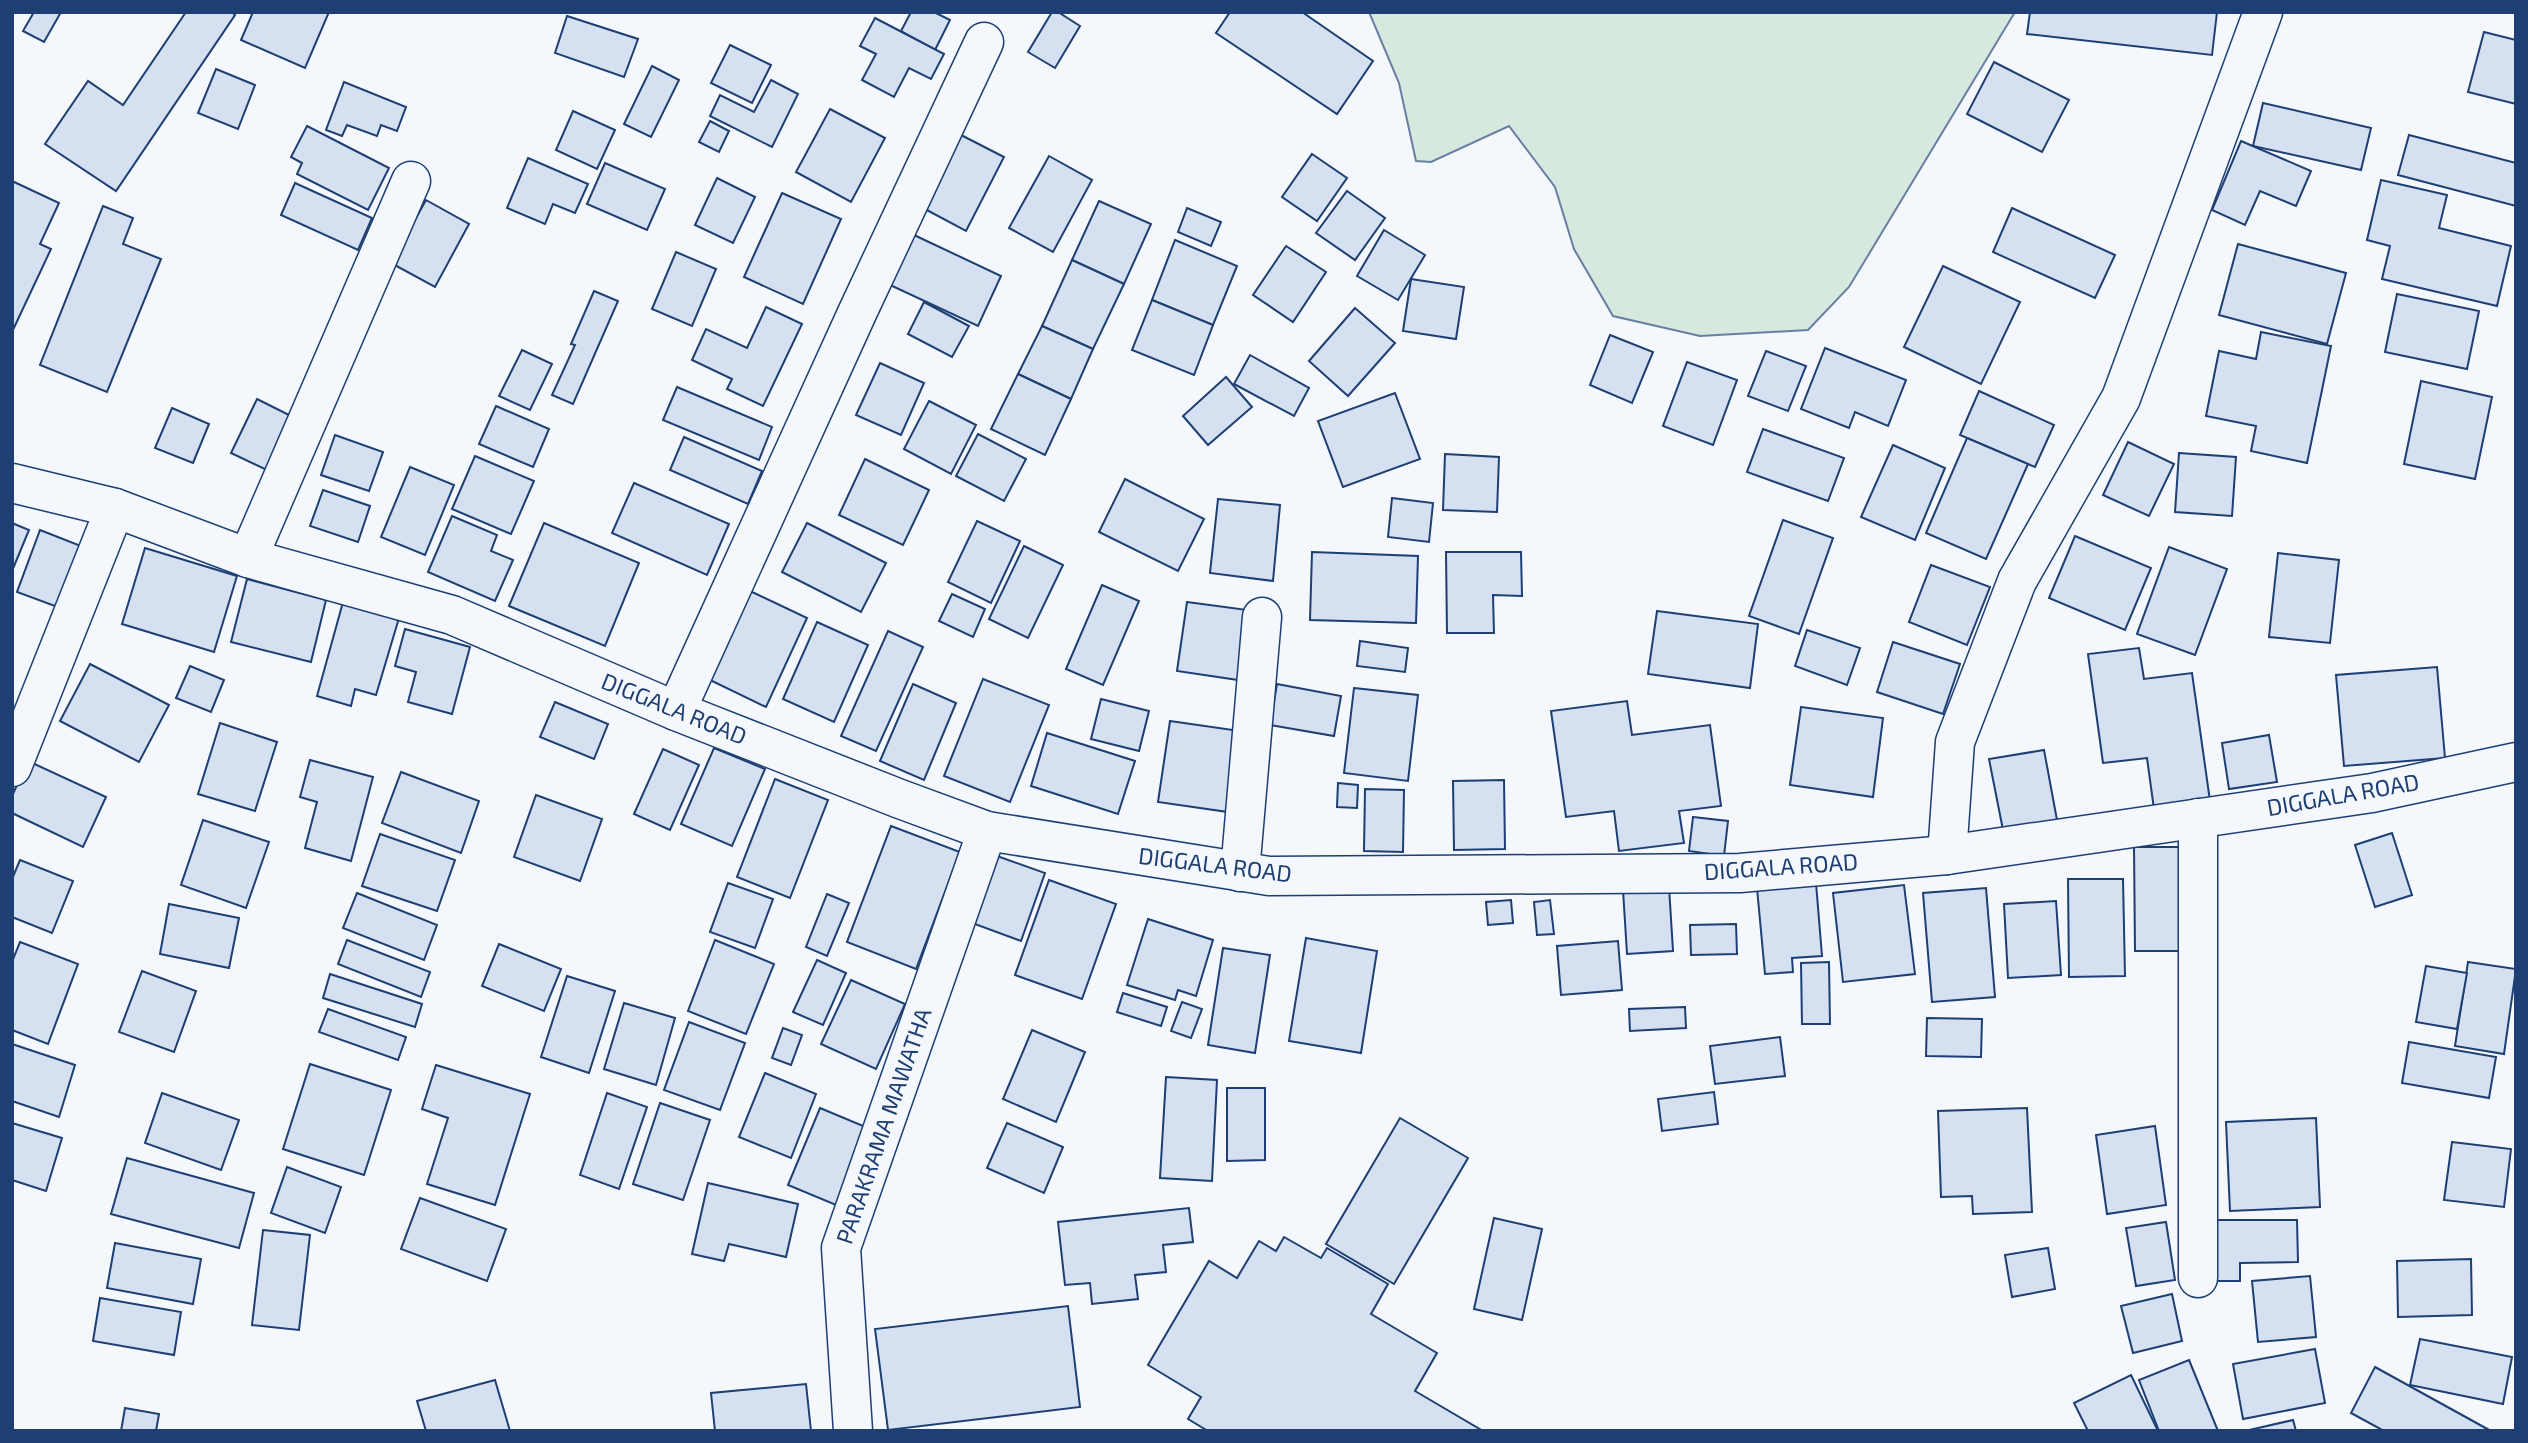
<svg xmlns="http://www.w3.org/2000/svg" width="2528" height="1443" font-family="'Exo 2',sans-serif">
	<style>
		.green { fill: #d7e8df; stroke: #687fa3; stroke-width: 2 }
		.building { fill: #d5e0f0; stroke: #1d3f73; stroke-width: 2 }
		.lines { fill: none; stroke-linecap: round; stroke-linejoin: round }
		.minor-casing { stroke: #1d3f73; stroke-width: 41 }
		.minor { stroke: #f4f7fb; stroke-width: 38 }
		.labels { text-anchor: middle; stroke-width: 5; stroke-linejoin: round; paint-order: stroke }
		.street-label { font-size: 23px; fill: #1d3f73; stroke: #f4f7fb }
	</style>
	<rect width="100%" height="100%" fill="#f4f7fb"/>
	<!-- green -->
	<path class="green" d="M1369 12H2015L1849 287 1808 330 1700 336 1613 316 1574 249 1555 187 1509 126 1431 162 1416 161 1399 83Z"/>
	<!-- building -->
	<g class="building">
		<path d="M34 12H61L44 42 23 31Z"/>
		<path d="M186 12H232L235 15 116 191 45 144 88 81 123 105Z"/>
		<path d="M253 12H329L305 68 241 40Z"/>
		<path d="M911 12H934L950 20 935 50 901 31Z"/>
		<path d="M1052 12H1058L1080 26 1055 68 1028 52Z"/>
		<path d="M1230 12H1302L1373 61 1337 114 1216 33Z"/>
		<path d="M2030 12H2217L2212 55 2027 34Z"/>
		<path d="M567 16 638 39 624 77 555 53Z"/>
		<path d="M875 18 944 54 931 79 909 68 894 97 862 80 876 54 860 46Z"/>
		<path d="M2484 32 2516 40V104L2468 92Z"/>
		<path d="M730 45 771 65 752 103 711 83Z"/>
		<path d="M1994 62 2069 100 2042 152 1967 114Z"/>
		<path d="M652 66 679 80 651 137 624 124Z"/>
		<path d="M216 69 255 85 238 129 198 113Z"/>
		<path d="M771 80 798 94 772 147 710 116 720 95 754 112Z"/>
		<path d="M344 82 406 107 397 131 381 125 377 136 347 125 342 136 326 130Z"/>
		<path d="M2263 103 2371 128 2361 170 2253 146Z"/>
		<path d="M830 109 885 138 851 202 796 172Z"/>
		<path d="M573 111 615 130 597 169 556 150Z"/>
		<path d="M710 121 729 131 719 152 699 142Z"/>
		<path d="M307 126 389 168 368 210 297 174 302 163 291 157Z"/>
		<path d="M961 135 1004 157 966 231 923 208Z"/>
		<path d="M2409 135 2516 163V206L2398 175Z"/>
		<path d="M2241 141 2311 171 2296 206 2260 191 2245 225 2212 210Z"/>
		<path d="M1312 154 1347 178 1317 221 1282 197Z"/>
		<path d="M1049 156 1092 180 1053 252 1009 228Z"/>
		<path d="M528 158 588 184 575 213 553 204 545 224 507 208Z"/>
		<path d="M605 163 665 189 647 230 587 204Z"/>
		<path d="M717 178 755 197 733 243 695 225Z"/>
		<path d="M2381 180 2447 195 2439 228 2511 246 2497 306 2382 279 2390 246 2367 240Z"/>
		<path d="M12 181 59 203 40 244 51 249 12 332Z"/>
		<path d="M295 183 372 218 358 250 281 215Z"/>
		<path d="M1347 191 1385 218 1355 260 1316 233Z"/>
		<path d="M782 193 841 219 803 304 744 277Z"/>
		<path d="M426 200 469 224 435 287 391 263Z"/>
		<path d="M1099 201 1151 224 1124 284 1072 260Z"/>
		<path d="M103 206 133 218 123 244 161 259 107 392 40 365Z"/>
		<path d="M1187 208 1221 222 1211 246 1178 232Z"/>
		<path d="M2012 208 2115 255 2095 298 1993 252Z"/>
		<path d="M1384 230 1425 255 1398 300 1357 276Z"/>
		<path d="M914 235 1001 276 978 326 890 285Z"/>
		<path d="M1175 240 1237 266 1213 325 1152 300Z"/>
		<path d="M2238 244 2346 273 2327 344 2219 315Z"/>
		<path d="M1286 246 1326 272 1293 322 1253 295Z"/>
		<path d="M676 252 716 269 692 326 652 309Z"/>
		<path d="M1072 260 1124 284 1093 349 1042 326Z"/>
		<path d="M1943 266 2020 302 1981 384 1904 347Z"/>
		<path d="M1411 279 1464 287 1456 339 1403 331Z"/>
		<path d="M594 291 618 301 573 404 552 395 575 345 571 344Z"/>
		<path d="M2397 294 2479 311 2467 369 2385 352Z"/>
		<path d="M1152 300 1213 325 1194 375 1132 350Z"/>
		<path d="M924 302 969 326 952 357 908 334Z"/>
		<path d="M766 307 802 324 763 406 727 389 732 379 692 360 706 329 747 348Z"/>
		<path d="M1355 308 1395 343 1348 396 1309 361Z"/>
		<path d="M1042 326 1093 349 1071 399 1018 374Z"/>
		<path d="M2261 332 2331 346 2307 463 2251 451 2256 426 2206 416 2219 351 2256 359Z"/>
		<path d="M1610 335 1653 352 1632 403 1590 385Z"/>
		<path d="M1825 348 1906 380 1888 426 1855 412 1849 428 1801 409Z"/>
		<path d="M522 350 552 364 530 410 499 396Z"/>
		<path d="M1766 351 1806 366 1788 411 1748 396Z"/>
		<path d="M1250 355 1309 388 1294 416 1234 384Z"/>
		<path d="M1687 362 1737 380 1713 445 1663 426Z"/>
		<path d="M880 363 924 383 901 435 856 415Z"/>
		<path d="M1018 374 1071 399 1045 455 991 429Z"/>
		<path d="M1226 377 1252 407 1208 445 1183 416Z"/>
		<path d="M2421 381 2492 397 2475 479 2404 464Z"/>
		<path d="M677 387 772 427 759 460 663 420Z"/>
		<path d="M1979 391 2054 425 2035 467 1960 435Z"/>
		<path d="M1395 393 1420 459 1343 487 1318 421Z"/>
		<path d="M257 399 297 419 271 472 231 453Z"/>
		<path d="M929 401 976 425 951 474 904 449Z"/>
		<path d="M496 406 549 429 533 467 479 444Z"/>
		<path d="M172 408 209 424 193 463 155 448Z"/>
		<path d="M1763 429 1844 458 1828 501 1747 472Z"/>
		<path d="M978 434 1026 459 1004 501 956 476Z"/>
		<path d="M335 435 383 452 369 491 321 475Z"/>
		<path d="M684 437 762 471 748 504 670 470Z"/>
		<path d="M1967 438 2028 464 1986 559 1926 533Z"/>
		<path d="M2128 442 2174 464 2149 516 2103 495Z"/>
		<path d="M1893 445 1945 468 1915 540 1861 517Z"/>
		<path d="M2179 453 2236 457 2232 516 2175 512Z"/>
		<path d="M1445 454 1499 457 1497 512 1443 510Z"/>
		<path d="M475 456 534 481 511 534 452 509Z"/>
		<path d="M865 459 929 490 903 545 839 515Z"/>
		<path d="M410 467 454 485 425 555 381 537Z"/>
		<path d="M1125 479 1204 519 1178 571 1099 532Z"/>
		<path d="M634 483 729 524 707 575 612 533Z"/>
		<path d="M323 490 370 506 358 542 310 526Z"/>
		<path d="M1392 498 1433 503 1429 542 1388 537Z"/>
		<path d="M1218 499 1280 505 1273 581 1210 573Z"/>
		<path d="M452 516 497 535 491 551 513 560 495 601 428 572Z"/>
		<path d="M1783 520 1833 538 1799 634 1749 616Z"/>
		<path d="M977 521 1020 541 991 603 948 582Z"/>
		<path d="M12 523 29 530 12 571Z"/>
		<path d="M544 523 639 563 605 646 509 606Z"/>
		<path d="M807 523 886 563 861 612 782 572Z"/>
		<path d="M40 530 86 548 63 609 17 592Z"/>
		<path d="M2075 536 2151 568 2125 630 2049 598Z"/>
		<path d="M1024 546 1063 565 1028 638 989 619Z"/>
		<path d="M2169 547 2227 569 2195 655 2137 634Z"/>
		<path d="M145 548 237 576 214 652 122 624Z"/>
		<path d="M1312 552 1418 556 1416 623 1310 620Z"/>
		<path d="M1446 552H1521L1522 596 1493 595 1494 633H1447Z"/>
		<path d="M2278 553 2339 560 2330 643 2269 637Z"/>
		<path d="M1931 565 1990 587 1967 645 1909 622Z"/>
		<path d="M247 579 326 600 311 662 231 642Z"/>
		<path d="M1102 585 1139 601 1103 685 1066 669Z"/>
		<path d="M750 591 807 618 766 707 710 680Z"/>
		<path d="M952 594 985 609 973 637 939 621Z"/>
		<path d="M343 602 399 618 376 695 355 689 351 706 317 696Z"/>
		<path d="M1187 602 1255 611 1245 681 1177 671Z"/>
		<path d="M1657 611 1758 624 1750 688 1648 674Z"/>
		<path d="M817 622 868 645 834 722 783 699Z"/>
		<path d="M405 629 470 647 452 714 408 702 416 672 395 666Z"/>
		<path d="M1807 630 1860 648 1847 685 1795 666Z"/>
		<path d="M888 631 923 647 876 751 841 736Z"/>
		<path d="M1360 641 1408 648 1405 672 1357 666Z"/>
		<path d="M1893 642 1960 664 1943 714 1877 692Z"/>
		<path d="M2139 648 2144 679 2192 673 2210 801 2154 809 2147 758 2103 763 2088 654Z"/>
		<path d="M90 664 169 705 139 762 60 721Z"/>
		<path d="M190 666 224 680 211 712 176 698Z"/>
		<path d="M2437 667 2445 758 2344 766 2336 675Z"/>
		<path d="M983 679 1049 705 1010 802 944 776Z"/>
		<path d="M913 684 956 703 924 780 880 761Z"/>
		<path d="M1277 684 1341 696 1334 736 1270 725Z"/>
		<path d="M1354 688 1418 695 1408 781 1344 773Z"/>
		<path d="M1101 699 1149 711 1139 751 1091 739Z"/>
		<path d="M1627 701 1632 735 1710 725 1721 806 1679 811 1684 843 1619 851 1614 811 1566 817 1551 711Z"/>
		<path d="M555 702 608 724 594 759 540 737Z"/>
		<path d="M1801 707 1883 718 1873 797 1790 785Z"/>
		<path d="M1170 721 1240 731 1228 812 1158 802Z"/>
		<path d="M220 723 277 742 255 811 198 794Z"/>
		<path d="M1047 733 1135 761 1118 814 1031 786Z"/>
		<path d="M2269 735 2277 782 2229 789 2222 743Z"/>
		<path d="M714 748 765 769 732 846 681 824Z"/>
		<path d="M663 749 699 765 670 830 634 814Z"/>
		<path d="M2044 750 2057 820 2003 830 1989 759Z"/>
		<path d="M310 760 373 777 351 861 305 848 317 802 300 797Z"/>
		<path d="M28 761 106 797 83 847 12 813V796Z"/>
		<path d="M401 772 479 801 461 853 382 823Z"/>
		<path d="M775 779 828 800 790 898 737 877Z"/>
		<path d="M1504 780 1505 849 1454 850 1453 781Z"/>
		<path d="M1338 783 1358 785 1357 808 1337 807Z"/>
		<path d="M1365 789 1404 790 1403 852 1364 851Z"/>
		<path d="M536 795 602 819 580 881 514 857Z"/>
		<path d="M1693 817 1728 821 1724 856 1689 851Z"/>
		<path d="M203 820 269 842 246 908 181 885Z"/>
		<path d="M891 826 960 852 916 969 847 942Z"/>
		<path d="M2392 833 2412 895 2375 907 2355 845Z"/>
		<path d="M380 834 455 860 437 911 362 886Z"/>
		<path d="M2134 847H2186L2187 951H2135Z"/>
		<path d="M997 856 1045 873 1021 941 972 923Z"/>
		<path d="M20 860 73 881 52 933 12 917V879Z"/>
		<path d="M2068 879H2123L2125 976 2069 977Z"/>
		<path d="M1049 880 1116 904 1082 999 1015 975Z"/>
		<path d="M728 883 773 899 755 948 710 932Z"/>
		<path d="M1816 883 1822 956 1792 958 1793 972 1765 974 1757 888Z"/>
		<path d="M1904 885 1915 974 1843 982 1833 893Z"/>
		<path d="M1669 887 1673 951 1627 954 1623 890Z"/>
		<path d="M1986 888 1995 997 1932 1002 1923 893Z"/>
		<path d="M357 893 437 925 424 960 343 928Z"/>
		<path d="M827 894 849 903 827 956 806 947Z"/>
		<path d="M1511 900 1513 923 1488 925 1486 902Z"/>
		<path d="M1550 900 1554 934 1537 935 1534 902Z"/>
		<path d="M2056 901 2061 975 2008 978 2004 904Z"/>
		<path d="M169 904 239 918 229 968 160 954Z"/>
		<path d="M1148 919 1213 940 1196 996 1178 990 1175 1000 1127 985Z"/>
		<path d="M1736 924 1737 954 1691 955 1690 925Z"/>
		<path d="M1306 938 1377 951 1361 1053 1289 1041Z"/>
		<path d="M347 940 430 972 421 997 338 964Z"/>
		<path d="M715 940 774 964 746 1034 688 1011Z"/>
		<path d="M1618 941 1622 990 1561 995 1557 946Z"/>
		<path d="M20 942 78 964 48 1044 12 1030V962Z"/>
		<path d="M499 944 561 969 544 1011 482 986Z"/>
		<path d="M1223 948 1270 955 1255 1053 1208 1045Z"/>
		<path d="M817 960 846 973 823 1025 793 1012Z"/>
		<path d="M1829 962 1830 1024H1802L1801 963Z"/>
		<path d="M2468 962 2516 969 2504 1054 2455 1046Z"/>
		<path d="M2426 966 2467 973 2457 1029 2416 1022Z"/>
		<path d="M142 971 196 991 174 1052 119 1032Z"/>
		<path d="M330 974 422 1004 415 1027 323 998Z"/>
		<path d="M567 976 615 991 589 1073 541 1057Z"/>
		<path d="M851 980 905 1004 876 1069 821 1044Z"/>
		<path d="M1123 993 1167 1007 1161 1026 1117 1012Z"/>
		<path d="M1182 1002 1202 1009 1191 1038 1171 1031Z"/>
		<path d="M624 1003 675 1018 656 1085 604 1069Z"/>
		<path d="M1685 1007 1686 1028 1630 1031 1629 1009Z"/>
		<path d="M328 1009 406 1037 398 1060 319 1032Z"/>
		<path d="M1927 1018 1982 1019 1981 1057 1926 1056Z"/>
		<path d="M689 1022 745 1043 720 1110 664 1090Z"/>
		<path d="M783 1028 802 1035 791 1065 772 1058Z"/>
		<path d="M1032 1030 1085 1052 1056 1122 1003 1099Z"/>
		<path d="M1780 1037 1785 1076 1715 1084 1710 1046Z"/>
		<path d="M2409 1042 2496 1057 2489 1098 2402 1083Z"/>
		<path d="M12 1044 75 1065 59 1117 12 1101Z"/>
		<path d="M310 1064 391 1090 364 1175 283 1149Z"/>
		<path d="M436 1065 530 1094 495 1205 427 1184 448 1118 422 1109Z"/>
		<path d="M765 1073 816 1094 791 1158 739 1137Z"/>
		<path d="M1166 1077 1217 1080 1212 1181 1160 1178Z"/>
		<path d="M1227 1088H1265V1160L1227 1161Z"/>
		<path d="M1714 1092 1718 1124 1662 1131 1658 1099Z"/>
		<path d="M162 1093 239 1120 221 1170 145 1143Z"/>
		<path d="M607 1093 647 1107 619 1189 580 1175Z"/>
		<path d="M660 1103 710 1120 683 1200 633 1184Z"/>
		<path d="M820 1108 868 1128 836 1205 788 1185Z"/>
		<path d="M2027 1108 2032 1212 1973 1214 1972 1196 1941 1197 1938 1111Z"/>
		<path d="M1400 1118 1468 1158 1394 1284 1326 1244Z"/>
		<path d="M2316 1118 2320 1207 2230 1211 2226 1122Z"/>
		<path d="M12 1123 62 1138 46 1191 12 1180Z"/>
		<path d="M1007 1123 1063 1147 1044 1193 987 1168Z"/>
		<path d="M2155 1126 2166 1205 2107 1214 2096 1135Z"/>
		<path d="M2452 1142 2511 1149 2504 1207 2444 1200Z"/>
		<path d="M127 1158 254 1193 239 1248 111 1214Z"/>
		<path d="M287 1167 341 1187 325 1233 271 1213Z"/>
		<path d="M708 1183 798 1204 786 1257 729 1244 724 1261 692 1254Z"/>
		<path d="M420 1198 506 1229 487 1281 401 1249Z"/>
		<path d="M1189 1208 1193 1242 1163 1245 1166 1272 1135 1275 1138 1299 1092 1304 1090 1283 1065 1285 1058 1222Z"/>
		<path d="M1494 1218 1542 1229 1522 1320 1474 1309Z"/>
		<path d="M2209 1220H2297L2298 1262 2240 1263V1281H2210Z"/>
		<path d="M2166 1222 2175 1280 2136 1286 2126 1228Z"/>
		<path d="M263 1230 310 1235 299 1330 252 1325Z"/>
		<path d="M1284 1237 1321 1258 1327 1248 1388 1284 1371 1314 1437 1353 1415 1391 1483 1431H1208L1188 1419 1201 1397 1148 1365 1209 1261 1237 1278 1259 1241 1276 1251Z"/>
		<path d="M115 1243 201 1259 193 1304 107 1288Z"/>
		<path d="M2048 1248 2055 1289 2012 1297 2005 1255Z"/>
		<path d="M2471 1259 2472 1315 2398 1317 2397 1261Z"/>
		<path d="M2310 1276 2316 1337 2258 1342 2252 1281Z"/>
		<path d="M2172 1294 2182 1341 2133 1353 2121 1306Z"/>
		<path d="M100 1298 181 1312 174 1355 93 1341Z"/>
		<path d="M1068 1306 1080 1407 888 1430 875 1329Z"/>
		<path d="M2420 1339 2512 1357 2503 1404 2410 1385Z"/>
		<path d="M2315 1349 2325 1403 2243 1419 2233 1364Z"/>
		<path d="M2189 1360 2218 1431H2159L2139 1380Z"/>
		<path d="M2375 1367 2491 1431H2384L2351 1413Z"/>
		<path d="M2131 1375 2158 1431H2088L2074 1403Z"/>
		<path d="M495 1380 510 1431H426L417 1401Z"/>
		<path d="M806 1384 811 1431H715L711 1393Z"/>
		<path d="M125 1408 159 1414 156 1431H121Z"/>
		<path d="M2293 1420 2296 1431H2245Z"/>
	</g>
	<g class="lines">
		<defs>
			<g id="minor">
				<path d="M12 483 115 508 248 558 452 615 676 711 900 799 987 831 1269 876 1740 873 1947 855 2372 793 2516 762"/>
				<path d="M248 558 411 181"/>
				<path d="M676 711 858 311 984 42"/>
				<path d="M12 767 115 508"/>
				<path d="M2198 818V1278"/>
				<path d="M1947 855 1955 742 2017 581 2121 398 2263 12"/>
				<path d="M1240 872 1262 617"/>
				<path d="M853 1431 841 1248 987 831"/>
			</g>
		</defs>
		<!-- minor casing -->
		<use href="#minor" class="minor-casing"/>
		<!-- minor -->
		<use href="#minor" class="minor"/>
	</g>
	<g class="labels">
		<!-- street labels -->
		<g class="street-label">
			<text transform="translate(674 709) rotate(22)" y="8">DIGGALA ROAD</text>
			<text transform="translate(2343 795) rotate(-10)" y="8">DIGGALA ROAD</text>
			<text transform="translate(1215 865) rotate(7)" y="8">DIGGALA ROAD</text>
			<text transform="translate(1781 867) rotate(-4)" y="8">DIGGALA ROAD</text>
			<text transform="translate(884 1126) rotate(-71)" y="8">PARAKRAMA MAWATHA</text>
		</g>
	</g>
	<!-- border -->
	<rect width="2528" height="1443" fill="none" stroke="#1d3f73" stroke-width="28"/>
</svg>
